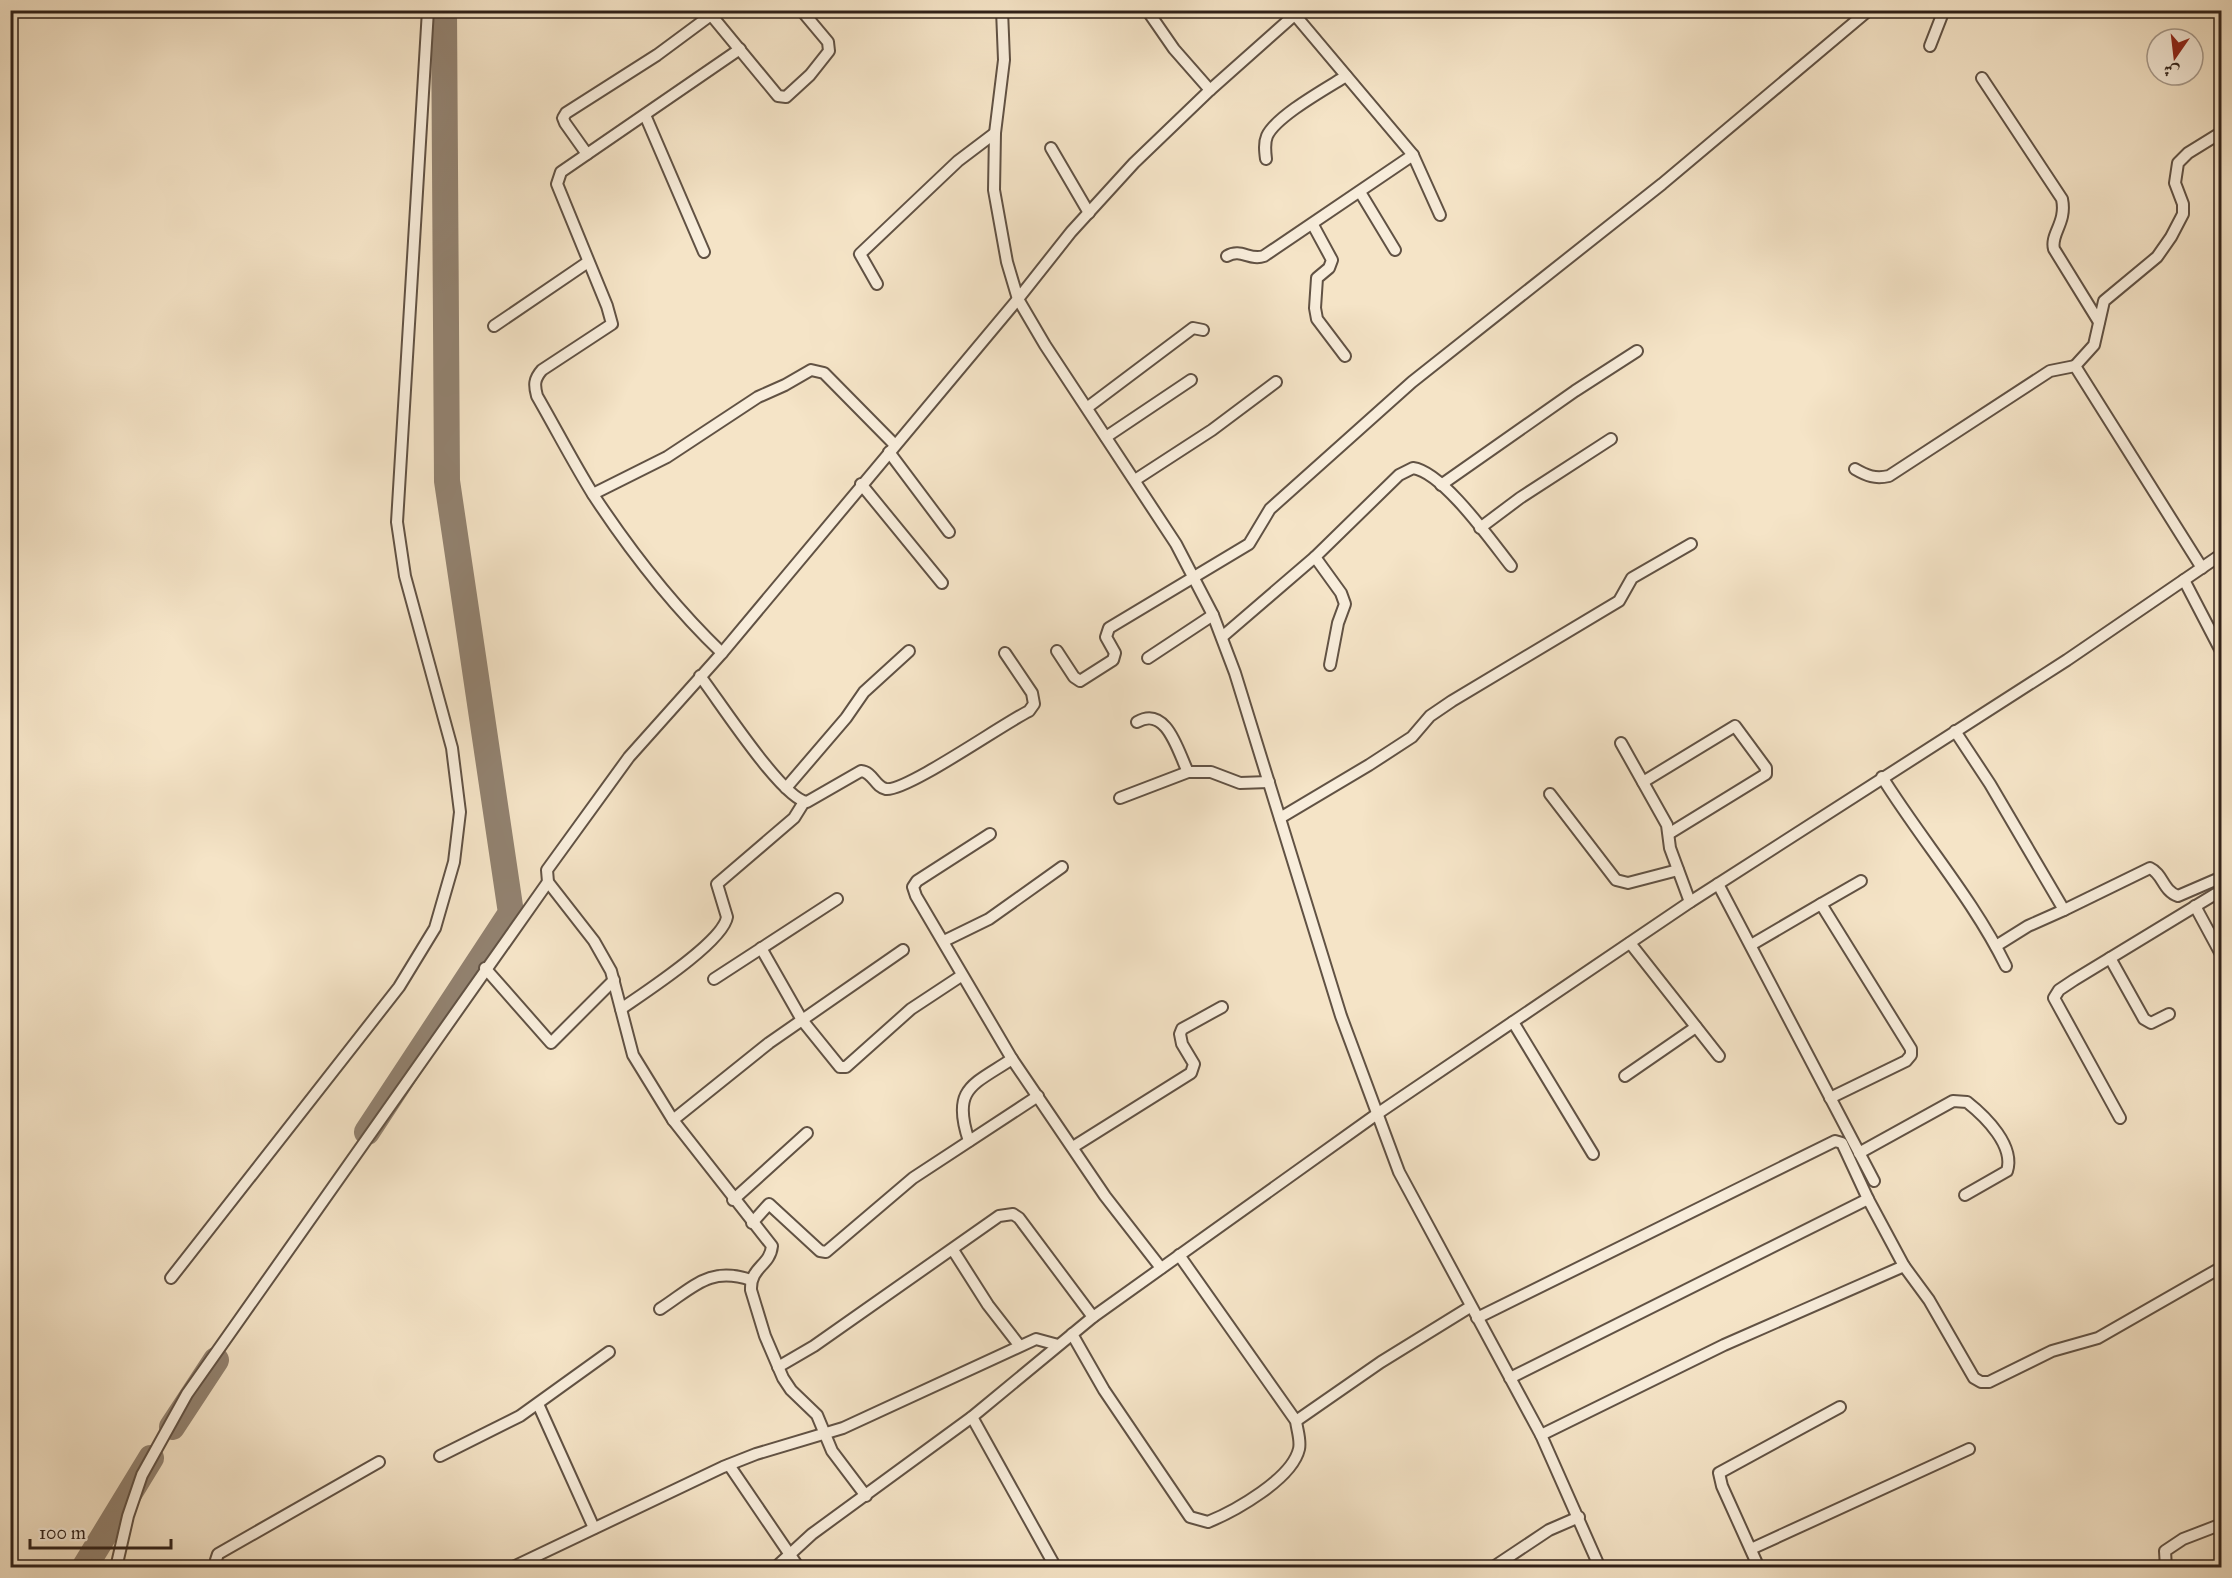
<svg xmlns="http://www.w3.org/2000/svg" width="2232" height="1578" font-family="'IM FELL Great Primer',Amiri,serif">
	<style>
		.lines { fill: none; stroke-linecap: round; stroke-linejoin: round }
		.taxiway { stroke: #928270; stroke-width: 26 }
		.minor-casing { stroke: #615244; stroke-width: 14 }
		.minor { stroke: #f8eddb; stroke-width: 10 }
	</style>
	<rect width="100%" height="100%" fill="#f5e4c7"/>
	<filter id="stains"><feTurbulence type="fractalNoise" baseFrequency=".00333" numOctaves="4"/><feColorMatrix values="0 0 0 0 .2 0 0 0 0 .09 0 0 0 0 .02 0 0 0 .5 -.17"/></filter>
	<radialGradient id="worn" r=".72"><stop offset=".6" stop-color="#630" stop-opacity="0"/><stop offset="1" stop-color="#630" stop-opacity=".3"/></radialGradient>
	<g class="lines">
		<!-- taxiway -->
		<g class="taxiway">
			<path d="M367 1132 511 913 447 481 444 10"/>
			<path d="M172 1427 216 1360"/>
			<path d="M84 1568 151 1458"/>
		</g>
		<defs>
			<g id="minor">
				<path d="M707 10 778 96 786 97 810 75 829 51 828 42 802 11"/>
				<path d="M1002 10 1004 60 995 133 994 190 1007 262 1018 299 1045 345 1176 544 1213 615 1235 673 1341 1016 1399 1172 1541 1435 1600 1568"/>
				<path d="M1147 10 1174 49 1210 90"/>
				<path d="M1295 15 1413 155 1440 215"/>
				<path d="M1930 46 1944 10"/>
				<path d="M1982 78 2062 199C2067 223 2050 234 2054 249L2099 322"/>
				<path d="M645 115 704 252"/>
				<path d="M1051 148 1089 213"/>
				<path d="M587 154 565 123 563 118 566 113 657 55 711 15"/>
				<path d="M1266 159C1265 151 1264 143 1267 136 1276 116 1327 88 1346 76"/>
				<path d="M1360 192 1395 250"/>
				<path d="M1313 225 1332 260 1329 268 1317 278 1315 308 1317 319 1345 356"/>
				<path d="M1227 256C1241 248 1250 261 1264 256L1413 155"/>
				<path d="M877 284 860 254 958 161 995 133"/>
				<path d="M494 326 588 262"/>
				<path d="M2075 366 2094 345 2104 301 2157 257 2171 237 2183 214V204L2175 183 2178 163 2188 153 2222 132"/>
				<path d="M1088 407 1193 328 1203 330"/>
				<path d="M1106 437 1191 380"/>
				<path d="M889 452 949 532"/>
				<path d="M1855 469C1867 476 1875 479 1889 476L2050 371 2075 366 2202 568"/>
				<path d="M1135 480 1212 430 1276 382"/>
				<path d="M861 484 942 583"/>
				<path d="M1441 485 1575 391 1637 351"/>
				<path d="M593 494 667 457 758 397 785 385 811 370 824 373 895 445"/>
				<path d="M1480 528 1520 498 1611 439"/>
				<path d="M1315 557 1341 593 1345 604 1338 623 1330 665"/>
				<path d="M2184 580 2222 653"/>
				<path d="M1222 637 1315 557 1399 475 1413 468C1443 472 1492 542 1511 566"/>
				<path d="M1057 651 1074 677 1080 681 1113 660 1115 653 1106 637 1109 628 1249 544 1270 509 1412 382 1662 184 1869 10"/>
				<path d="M722 653C674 607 631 552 594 496 574 464 556 429 537 396 534 385 534 379 542 370L612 324 607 306 557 184 561 172 740 49"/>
				<path d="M1148 658 1213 615"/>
				<path d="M700 676C718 699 782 799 807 802L861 771C873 772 875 787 886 789 906 792 1004 723 1029 711L1034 704 1032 693 1005 653"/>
				<path d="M1137 722C1167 705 1178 752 1188 772"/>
				<path d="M1955 731 1990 784 2064 910 2150 868C2163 874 2163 891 2178 896L2222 877"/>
				<path d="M1621 743 1667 825 1670 848 1690 902"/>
				<path d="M1882 777C1922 841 1973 899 2006 966"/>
				<path d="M1643 782 1735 726 1766 768V774L1670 833"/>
				<path d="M786 788 846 718 864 692 909 651"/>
				<path d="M1550 794 1616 880 1628 883 1678 870"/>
				<path d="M1120 798 1188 772H1211L1240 783 1269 782"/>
				<path d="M1280 818 1369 765 1412 737 1430 716 1452 701 1619 601 1632 578 1691 544"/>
				<path d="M990 834 917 881 913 887 916 896 1012 1059 1105 1196 1161 1268"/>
				<path d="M1718 884 1874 1181"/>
				<path d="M1821 904 1861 881"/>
				<path d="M2195 906 2222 956"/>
				<path d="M944 941 989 919 1062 867"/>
				<path d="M1630 943 1719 1056"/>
				<path d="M1751 945 1821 904 1911 1049V1055L1906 1061 1830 1098"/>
				<path d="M1996 946 2028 926 2064 910"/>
				<path d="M761 948 802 1020 840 1067H846L911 1009 961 976"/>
				<path d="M2110 958 2144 1019 2151 1023 2169 1014"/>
				<path d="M485 968 551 1043 614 980"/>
				<path d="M714 979 837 899"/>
				<path d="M621 1009C644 993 723 942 727 917L717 884 794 818 804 802"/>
				<path d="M1513 1022 1593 1154"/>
				<path d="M1625 1076 1696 1027"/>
				<path d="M2120 1118 2054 998 2059 990 2074 980 2222 890"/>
				<path d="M673 1120 769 1043 903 950"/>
				<path d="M969 1141C951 1088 973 1085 1012 1059"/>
				<path d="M1073 1147 1191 1073 1194 1064 1182 1044 1180 1034 1182 1029 1222 1007"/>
				<path d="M1859 1153 1953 1101 1967 1102C1986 1117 2015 1146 2007 1171L1965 1195"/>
				<path d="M733 1200 807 1133"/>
				<path d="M752 1223 769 1204 820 1251 826 1252 913 1178 1038 1096"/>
				<path d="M953 1250 988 1305 1019 1345"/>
				<path d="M171 1278 399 987 435 928 454 862 460 812 452 748 405 576 397 522 428 10"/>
				<path d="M660 1309C694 1287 709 1266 751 1280"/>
				<path d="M1477 1318 1835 1141 1842 1143 1868 1199 1904 1266"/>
				<path d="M1072 1334 1104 1390 1190 1517 1208 1522C1235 1511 1292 1479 1299 1449 1301 1440 1297 1430 1296 1421L1179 1255"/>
				<path d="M778 1367 814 1346 999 1216 1013 1214 1019 1218 1093 1317"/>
				<path d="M1510 1378 1868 1199"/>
				<path d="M538 1404 594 1528"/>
				<path d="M972 1417 1056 1568"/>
				<path d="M1296 1421 1381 1362 1470 1307"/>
				<path d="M1541 1435 1724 1345 1904 1266 1929 1300 1974 1378 1981 1382H1989L2052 1351 2098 1338 2222 1267"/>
				<path d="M440 1456 520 1416 609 1352"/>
				<path d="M729 1465 799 1568"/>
				<path d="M866 1496 832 1451 817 1415 791 1390 783 1378 765 1336 751 1290C750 1267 770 1266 772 1246L673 1120 633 1055 611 971 594 941 548 882 547 870 629 757 722 653 1018 299 1071 232 1134 163 1210 90 1300 10"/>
				<path d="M1751 1549 1969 1449"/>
				<path d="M116 1568 128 1516 142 1475 187 1394 548 882"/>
				<path d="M219 1568 216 1560 218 1554 379 1462"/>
				<path d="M511 1568 723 1467 756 1454 843 1428 1036 1339 1058 1345"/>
				<path d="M775 1568 812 1534 972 1417 1093 1317 1377 1114 1690 902 2067 660 2222 554"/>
				<path d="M1492 1568 1549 1530 1579 1517"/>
				<path d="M1759 1568 1722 1486 1719 1473 1840 1407"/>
				<path d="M2166 1568 2165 1551 2183 1539 2222 1524"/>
			</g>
		</defs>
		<!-- minor casing -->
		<use href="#minor" class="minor-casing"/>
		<!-- minor -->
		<use href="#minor" class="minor"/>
	</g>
	<!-- margin -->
	<rect width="2232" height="1578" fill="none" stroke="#f5e4c7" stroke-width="36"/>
	<rect x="12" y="12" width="2208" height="1554" fill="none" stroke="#302119" stroke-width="3"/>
	<rect x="18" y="18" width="2196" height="1542" fill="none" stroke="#302119" stroke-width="1.5"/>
	<!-- north arrow -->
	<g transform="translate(2175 57) rotate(194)"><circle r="28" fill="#f8eddb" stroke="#a89b8d" stroke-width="1.5"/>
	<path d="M0-4.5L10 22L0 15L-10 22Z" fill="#8f2418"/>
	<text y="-9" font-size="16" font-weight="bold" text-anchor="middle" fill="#302119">ش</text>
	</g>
	<!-- scale -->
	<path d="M30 1539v9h141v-9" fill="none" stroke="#302119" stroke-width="3"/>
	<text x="39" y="1539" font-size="18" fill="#302119" stroke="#f8eddb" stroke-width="4.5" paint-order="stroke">100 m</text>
	<rect width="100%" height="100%" filter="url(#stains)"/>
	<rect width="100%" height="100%" fill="url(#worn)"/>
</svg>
